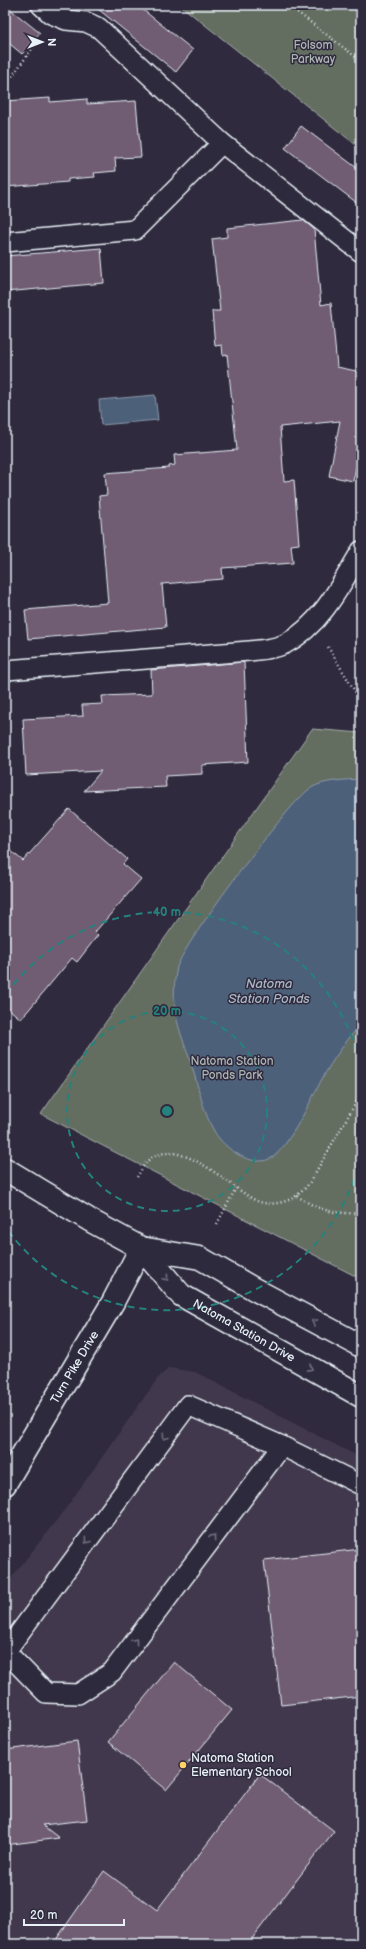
<svg xmlns="http://www.w3.org/2000/svg" width="366" height="1949" font-family="'Balsamiq Sans',sans-serif">
	<style>
		.built { fill: #42394d }
		.green { fill: #646d60; stroke: #a6afac }
		.water { fill: #4e6079; stroke: #8c9aac }
		.building { fill: #705c73; stroke: #e8f1f8 }
		.lines { fill: none; stroke-linecap: round; stroke-linejoin: round }
		.lane-casing { stroke: #e8f1f8; stroke-width: 22 }
		.street-casing { stroke: #e8f1f8; stroke-width: 25 }
		.secondary-casing { stroke: #e8f1f8; stroke-width: 25 }
		.path { stroke: #e8f1f8; stroke-width: 2.5; stroke-dasharray: 1 3; stroke-linecap: butt }
		.lane { stroke: #2f2a3d; stroke-width: 19 }
		.street { stroke: #2f2a3d; stroke-width: 22 }
		.secondary { stroke: #2f2a3d; stroke-width: 22 }
		.oneway { stroke: #70707e }
		.ring { fill: none; stroke: #25827c; stroke-width: 2; stroke-dasharray: 7 5 }
		.poi-dot { fill: #ffd166; stroke: #2f2a3d; stroke-width: 1.5 }
		.labels { text-anchor: middle; stroke-width: 3; stroke-linejoin: round; paint-order: stroke }
		.park-label { font-size: 12px; fill: #adb6b4; stroke: #2f2a3d }
		.street-label { font-size: 12px; fill: #e8f1f8; stroke: #2f2a3d }
		.poi-label { font-size: 12px; fill: #e8f1f8; stroke: #2f2a3d; text-anchor: start }
		.water-label { font-size: 13px; font-style: italic; fill: #aab7c5; stroke: #2f2a3d }
		.centre { fill: #25827c; stroke: #2f2a3d; stroke-width: 2 }
		.ring-label { font-size: 12px; text-anchor: middle; font-weight: bold; fill: #25827c; stroke: #2f2a3d; stroke-width: 3; stroke-linejoin: round; paint-order: stroke }
	</style>
	<rect width="100%" height="100%" fill="#2f2a3d"/>
	<filter id="ink" filterUnits="userSpaceOnUse"><feTurbulence type="fractalNoise" baseFrequency=".025" numOctaves="2"/><feDisplacementMap in="SourceGraphic" scale="8" xChannelSelector="R" yChannelSelector="G"/><feConvolveMatrix kernelMatrix="1 2 1 2 8 2 1 2 1" color-interpolation-filters="sRGB"/></filter>
	<g filter="url(#ink)">
		<!-- built -->
		<path class="built" d="M169 1368 195 1372 361 1458V1944H5V1586L66 1508 158 1378Z"/>
		<!-- green -->
		<g class="green">
			<path d="M180 5H361V149Z"/>
			<path d="M312 729 361 733V1279L41 1114Z"/>
		</g>
		<!-- water -->
		<g class="water">
			<path d="M155 395 158 420 101 425 99 400Z"/>
			<path d="M361 779V1024C346 1041 333 1059 322 1079 312 1098 289 1146 273 1157 254 1170 224 1149 214 1131 203 1112 199 1088 192 1067 187 1050 179 1032 176 1015 173 1001 174 981 177 967 184 943 290 800 311 788 324 780 346 780 361 779Z"/>
		</g>
		<!-- building -->
		<g class="building">
			<path d="M5 5 40 33 22 54 5 40Z"/>
			<path d="M93 5H137L193 50 176 72Z"/>
			<path d="M50 98V102L87 99V104L136 101 141 157 115 158 116 171 94 173 95 177 68 179V182L5 187V101Z"/>
			<path d="M301 126 361 171V206L285 148Z"/>
			<path d="M303 220 314 229 321 305 331 303 337 367 361 372V445L353 481 329 476 340 421 280 427 284 481 294 480 299 544 291 545 293 563 222 568 223 579 162 584 166 627 28 639 25 610 108 603 99 496 107 495 105 473 169 468V466L175 465 174 455 237 450 227 354 223 355 222 345 215 346 212 311H220L212 239 227 237V228Z"/>
			<path d="M101 248 104 283 5 292V256Z"/>
			<path d="M244 662 248 762 202 765V774L165 776 166 787 84 791 101 771 26 775 23 719 83 716 82 705 103 704 102 696 152 694 151 670Z"/>
			<path d="M69 809 127 859 123 864 141 879 95 932 98 935 77 962 72 958 21 1019 5 1006V846L23 861Z"/>
			<path d="M361 1549V1696L281 1705 264 1560Z"/>
			<path d="M174 1662 232 1710 166 1790 108 1742Z"/>
			<path d="M77 1741 87 1820 42 1825 59 1838 5 1845V1750Z"/>
			<path d="M260 1774 334 1831 248 1944H53L104 1871 157 1910Z"/>
		</g>
		<g class="lines">
			<defs>
				<g id="lane">
					<path d="M41 5 51 14 66 20 86 22 99 28 222 143 361 252"/>
					<path d="M5 242 135 230 222 143"/>
					<path d="M5 672 6 670 249 651C260 650 275 649 285 644 321 625 341 585 361 551"/>
					<path d="M5 1651 46 1693 78 1694 112 1672 282 1446"/>
					<path d="M6 1651 188 1405 282 1446 361 1485"/>
				</g>
				<g id="street">
					<path id="s1" d="M5 1484 113 1302 141 1248"/>
				</g>
				<g id="secondary">
					<path d="M5 1169 93 1222 141 1248 200 1258 254 1289 361 1346"/>
					<path id="s2" d="M141 1248 181 1295 361 1396"/>
				</g>
			</defs>
			<!-- lane casing -->
			<use href="#lane" class="lane-casing"/>
			<!-- street casing -->
			<use href="#street" class="street-casing"/>
			<!-- secondary casing -->
			<use href="#secondary" class="secondary-casing"/>
			<!-- path -->
			<g class="path">
				<path d="M288 5 361 61"/>
				<path d="M5 86 40 38"/>
				<path d="M328 647 361 701"/>
				<path d="M137 1177C141 1171 144 1163 150 1159 183 1135 230 1189 259 1202 280 1207 298 1199 310 1182L361 1094"/>
				<path d="M297 1196C320 1211 334 1214 361 1213"/>
				<path d="M217 1224 236 1188"/>
			</g>
			<!-- lane -->
			<use href="#lane" class="lane"/>
			<!-- street -->
			<use href="#street" class="street"/>
			<!-- secondary -->
			<use href="#secondary" class="secondary"/>
		</g>
		<!-- one-way arrows -->
		<defs><path id="oneway-chevron" d="M-2-3.5L2.5 0L-2 3.5" fill="none" stroke-width="1.6" stroke-linecap="round" stroke-linejoin="round"/></defs>
		<g class="oneway">
			<use href="#oneway-chevron" transform="translate(166 1278) rotate(50)"/>
			<use href="#oneway-chevron" transform="translate(314 1322) rotate(-152)"/>
			<use href="#oneway-chevron" transform="translate(310 1368) rotate(29)"/>
			<use href="#oneway-chevron" transform="translate(165 1437) rotate(126)"/>
			<use href="#oneway-chevron" transform="translate(213 1537) rotate(-53)"/>
			<use href="#oneway-chevron" transform="translate(87 1541) rotate(126)"/>
			<use href="#oneway-chevron" transform="translate(135 1641) rotate(-53)"/>
		</g>
	</g>
	<!-- distance rings -->
	<g class="ring">
		<circle cx="167" cy="1111" r="100"/>
		<path d="M361 1156A199 199 0 0 1 6 1228M6 994A199 199 0 0 1 361 1066"/>
	</g>
	<!-- markers -->
	<circle class="poi-dot" cx="183" cy="1765" r="4"/>
	<g class="labels">
		<!-- park labels -->
		<g class="park-label">
			<text x="313" y="49">Folsom<tspan x="313" dy="14">Parkway</tspan></text>
			<text x="232" y="1065">Natoma Station<tspan x="232" dy="14">Ponds Park</tspan></text>
		</g>
		<!-- street labels -->
		<g class="street-label">
			<text dy="4" stroke="none"><textPath href="#s2" startOffset="134">Natoma Station Drive</textPath></text>
			<text dy="4" stroke="none"><textPath href="#s1" startOffset="136">Turn Pike Drive</textPath></text>
		</g>
		<!-- poi labels -->
		<g class="poi-label">
			<text x="191" y="1762">Natoma Station<tspan x="191" dy="14">Elementary School</tspan></text>
		</g>
		<!-- water labels -->
		<g class="water-label">
			<text x="269" y="988">Natoma<tspan x="269" dy="15">Station Ponds</tspan></text>
		</g>
	</g>
	<circle cx="167" cy="1111" r="6" class="centre"/>
	<g class="ring-label">
		<text x="167" y="916">40 m</text>
		<text x="167" y="1015">20 m</text>
	</g>
	<!-- margin -->
	<rect width="366" height="1949" fill="none" stroke="#2f2a3d" stroke-width="20"/>
	<rect x="10" y="10" width="346" height="1929" fill="none" stroke="#e8f1f8" stroke-width="1.5" filter="url(#ink)"/>
	<!-- north arrow -->
	<g transform="translate(42 42) rotate(90)" stroke="#2f2a3d" stroke-width="3" paint-order="stroke">
	<path d="M0-3L7 15L0 10L-7 15Z" fill="#e8f1f8"/>
	<text y="-6" font-size="11" font-weight="bold" text-anchor="middle" fill="#e8f1f8">N</text>
	</g>
	<!-- scale -->
	<path d="M24 1919v6h100v-6" fill="none" stroke="#e8f1f8" stroke-width="2"/>
	<text x="30" y="1919" font-size="12" fill="#e8f1f8" stroke="#2f2a3d" stroke-width="3" paint-order="stroke">20 m</text>
</svg>
